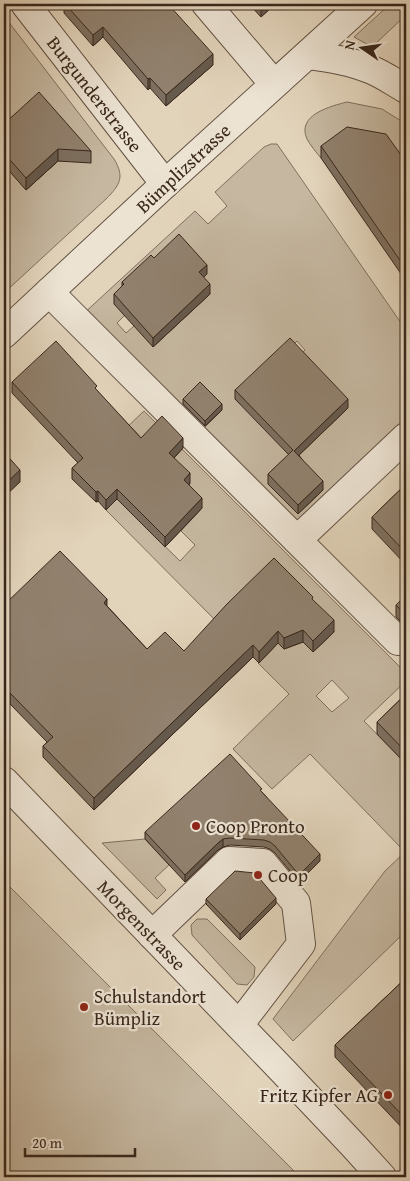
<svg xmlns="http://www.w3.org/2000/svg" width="410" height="1181" font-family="'Gentium Book Plus',serif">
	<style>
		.green { fill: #c5b7a0; stroke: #7f6f5e; fill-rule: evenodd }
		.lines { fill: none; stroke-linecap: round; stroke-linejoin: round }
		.minor-casing { stroke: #635243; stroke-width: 30 }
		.minor { stroke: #ece3d3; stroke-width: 28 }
		.wall { fill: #7d6f5f; stroke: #39271b }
		.shaded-wall { fill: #665a4d; stroke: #39271b }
		.building { fill: #91816e; stroke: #39271b }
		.poi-dot { fill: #8f2418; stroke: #ece3d3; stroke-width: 2 }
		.labels { text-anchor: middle; stroke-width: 4.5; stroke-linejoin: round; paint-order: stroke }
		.street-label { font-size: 19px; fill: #39271b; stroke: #ece3d3 }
		.poi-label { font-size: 19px; fill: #39271b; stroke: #ece3d3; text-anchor: start }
	</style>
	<rect width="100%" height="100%" fill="#e2d4bb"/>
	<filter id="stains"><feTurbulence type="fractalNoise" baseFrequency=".004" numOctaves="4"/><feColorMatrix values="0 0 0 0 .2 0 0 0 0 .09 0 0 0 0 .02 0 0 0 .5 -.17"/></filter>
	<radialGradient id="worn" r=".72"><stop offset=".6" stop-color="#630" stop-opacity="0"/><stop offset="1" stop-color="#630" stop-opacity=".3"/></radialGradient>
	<!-- green -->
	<g class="green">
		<path d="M390 4H406V15L372 47 354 37Z"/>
		<path d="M4 16 114 159C125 177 120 185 106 199L4 293V165L26 190 58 161H66L17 112 4 124Z"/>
		<path d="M347 102 382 109 406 124V173L321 158C316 152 310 145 307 139 296 115 331 106 347 102Z"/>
		<path d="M271 144H277L406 330V423L301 522 297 524 200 432 222 410 200 388 178 410 82 315 195 211 208 224 227 206 215 192 264 147ZM206 274 199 282 134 326 126 333 117 323 124 316ZM297 341 305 350 258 394 250 385Z"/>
		<path d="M144 411 406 673V681L364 721 406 764V931L293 1041 273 1019 385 871 405 852 310 754 272 789 233 749 289 694 258 663 264 657 219 624 106 510 152 462 124 430ZM121 503 202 508 181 531 195 545 180 561ZM332 680 349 698 332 712 316 696Z"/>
		<path d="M145 839 169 865 155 878 166 890 157 899 102 843Z"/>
		<path d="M4 881 300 1177H4Z"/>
		<path d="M197 919H207L255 967 254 977 247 985 237 984 192 935 191 925Z"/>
	</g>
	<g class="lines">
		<defs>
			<g id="minor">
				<path d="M25 4 165 184"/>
				<path d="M206 4 274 84"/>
				<path d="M308 55C330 58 351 61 372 70 384 75 395 83 406 89"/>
				<path d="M49 292 398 641"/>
				<path d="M4 334 165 184 363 4"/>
				<path d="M297 540 406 437"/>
				<path d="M4 781 283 1071 353 1145 382 1177"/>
				<path d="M152 935 229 861 263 863 296 903 301 944 239 1025"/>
			</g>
		</defs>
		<!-- minor casing -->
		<use href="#minor" class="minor-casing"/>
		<!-- minor -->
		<use href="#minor" class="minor"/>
	</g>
	<!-- wall -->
	<g class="wall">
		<path d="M64 4H155L213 65 166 106 150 88 148 90 103 37 93 46 64 13Z"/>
		<path d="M249 4H281L277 7 275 4 261 17Z"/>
		<path d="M4 124 91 151V163L58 161 26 190 4 165Z"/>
		<path d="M321 146 406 162V281L321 158Z"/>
		<path d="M154 258 207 274 203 277 210 294 153 347 114 304V294L122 286V282Z"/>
		<path d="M12 382 97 391 141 438 183 448 174 458 190 483 189 485 202 508 165 547 117 499 106 510 98 501 96 502 72 479V468L78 463 12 393Z"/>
		<path d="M235 390 348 408 299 455 323 490 298 514 268 484V474L289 455 235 399Z"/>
		<path d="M183 399 222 410 205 426 183 404Z"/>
		<path d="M406 484V565L372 529V517Z"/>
		<path d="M406 595V627L396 617V605Z"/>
		<path d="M313 600 334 632 313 652 303 642 284 649 278 643 259 663 253 657 94 810 43 757V746L47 742 10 704 4 710V605L107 606 147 649 184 651Z"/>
		<path d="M406 694V764L377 734V722Z"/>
		<path d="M262 792 320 861 299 882 275 853 270 849 264 847 230 845 223 847 218 850 185 882 145 839V832Z"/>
		<path d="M206 899 276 904 240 940 206 904Z"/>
		<path d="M406 978V1132L335 1057V1045Z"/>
	</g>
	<!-- shaded-wall -->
	<g class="shaded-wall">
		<path d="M261 4H275L261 17Z"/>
		<path d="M103 27V37L93 46V35Z"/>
		<path d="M213 54V65L166 106V95Z"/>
		<path d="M150 78V88L148 90V79Z"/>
		<path d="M58 149V161L26 190V178Z"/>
		<path d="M207 265V274L199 282V272Z"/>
		<path d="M210 284V294L153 347V338Z"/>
		<path d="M348 399V408L294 460V451Z"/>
		<path d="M222 404V410L205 426V421Z"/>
		<path d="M183 438V448L169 463V453Z"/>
		<path d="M20 470V482L4 497V485Z"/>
		<path d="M190 473V483L184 490V480Z"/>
		<path d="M323 481V490L298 514V505Z"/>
		<path d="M117 489V499L106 510V500Z"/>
		<path d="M98 491V501L96 502V492Z"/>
		<path d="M202 498V508L165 547V537Z"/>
		<path d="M107 599V611L104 603Z"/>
		<path d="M334 620V632L313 652V641Z"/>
		<path d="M303 630V642L284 649V638Z"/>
		<path d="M278 631V643L259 663V652Z"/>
		<path d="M253 645V657L94 810V798Z"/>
		<path d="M10 693V704L4 710V699Z"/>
		<path d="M223 839V847L218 850 185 882V875L218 843Z"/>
		<path d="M320 854V861L299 882V875Z"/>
		<path d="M276 898V904L240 940V934Z"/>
	</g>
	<!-- building -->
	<g class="building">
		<path d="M65 4H155L159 8 163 4H168L213 54 166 95 150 78 148 79 103 27 93 35Z"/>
		<path d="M39 92 91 151 58 149 26 178 4 153V124Z"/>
		<path d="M347 127 386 134 406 162V269L321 146Z"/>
		<path d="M179 234 207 265 199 272 210 284 153 338 114 294 124 284 122 282 151 255 154 258Z"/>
		<path d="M290 338 348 399 294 451 323 481 298 505 268 474 293 450 235 390Z"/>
		<path d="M56 341 97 386 95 388 141 438 162 416 183 438 169 453 190 473 184 480 202 498 165 537 117 489 106 500 98 491 96 492 72 468 83 458 12 382Z"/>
		<path d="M200 382 222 404 205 421 183 399Z"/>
		<path d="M4 452 20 470 4 485Z"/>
		<path d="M406 484V553L372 517Z"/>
		<path d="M60 551 107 599 104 603 147 649 165 632 184 651 227 604 274 558 313 597 312 599 334 620 313 641 303 630 284 638 278 631 259 652 253 645 94 798 43 746 53 737 10 693 4 699V605Z"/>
		<path d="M406 595V615L396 605Z"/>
		<path d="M406 694V752L377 722Z"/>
		<path d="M230 754 262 789 260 790 320 854 299 875 275 846 270 842 264 840 230 838 223 839 218 843 185 875 145 832Z"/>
		<path d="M235 871 255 873 276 898 240 934 206 899Z"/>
		<path d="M406 978V1119L335 1045Z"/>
	</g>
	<!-- markers -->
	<g class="poi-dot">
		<circle cx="196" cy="826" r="5"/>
		<circle cx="258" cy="875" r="5"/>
		<circle cx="84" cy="1007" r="5"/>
		<circle cx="388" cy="1095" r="5"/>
	</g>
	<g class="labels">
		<!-- street labels -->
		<g class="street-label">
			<text transform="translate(95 94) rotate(52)" y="7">Burgunderstrasse</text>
			<text transform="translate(183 168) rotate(-43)" y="7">Bümplizstrasse</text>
			<text transform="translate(142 925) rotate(46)" y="7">Morgenstrasse</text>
		</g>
		<!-- poi labels -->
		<g class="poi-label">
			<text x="206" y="833">Coop Pronto</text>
			<text x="268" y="882">Coop</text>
			<text x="94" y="1003">Schulstandort<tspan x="94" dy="22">Bümpliz</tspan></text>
			<text x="378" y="1102" text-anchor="end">Fritz Kipfer AG</text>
		</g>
	</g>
	<!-- margin -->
	<rect width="410" height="1181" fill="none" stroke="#e2d4bb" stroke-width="20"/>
	<rect x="5" y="5" width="400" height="1171" fill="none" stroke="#39271b" stroke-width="2.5"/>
	<rect x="10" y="10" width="390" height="1161" fill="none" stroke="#39271b"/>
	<!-- north arrow -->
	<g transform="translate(362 48) rotate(283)" stroke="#ece3d3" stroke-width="4" paint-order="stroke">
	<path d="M0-4L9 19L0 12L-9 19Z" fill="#39271b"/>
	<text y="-8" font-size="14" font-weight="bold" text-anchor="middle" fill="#39271b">N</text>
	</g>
	<!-- scale -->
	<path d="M25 1148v8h110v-8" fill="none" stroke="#39271b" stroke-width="2.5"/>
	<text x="32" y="1148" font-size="15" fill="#39271b" stroke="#ece3d3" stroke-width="4" paint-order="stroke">20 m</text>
	<rect width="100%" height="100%" filter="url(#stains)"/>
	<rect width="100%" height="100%" fill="url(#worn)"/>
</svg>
